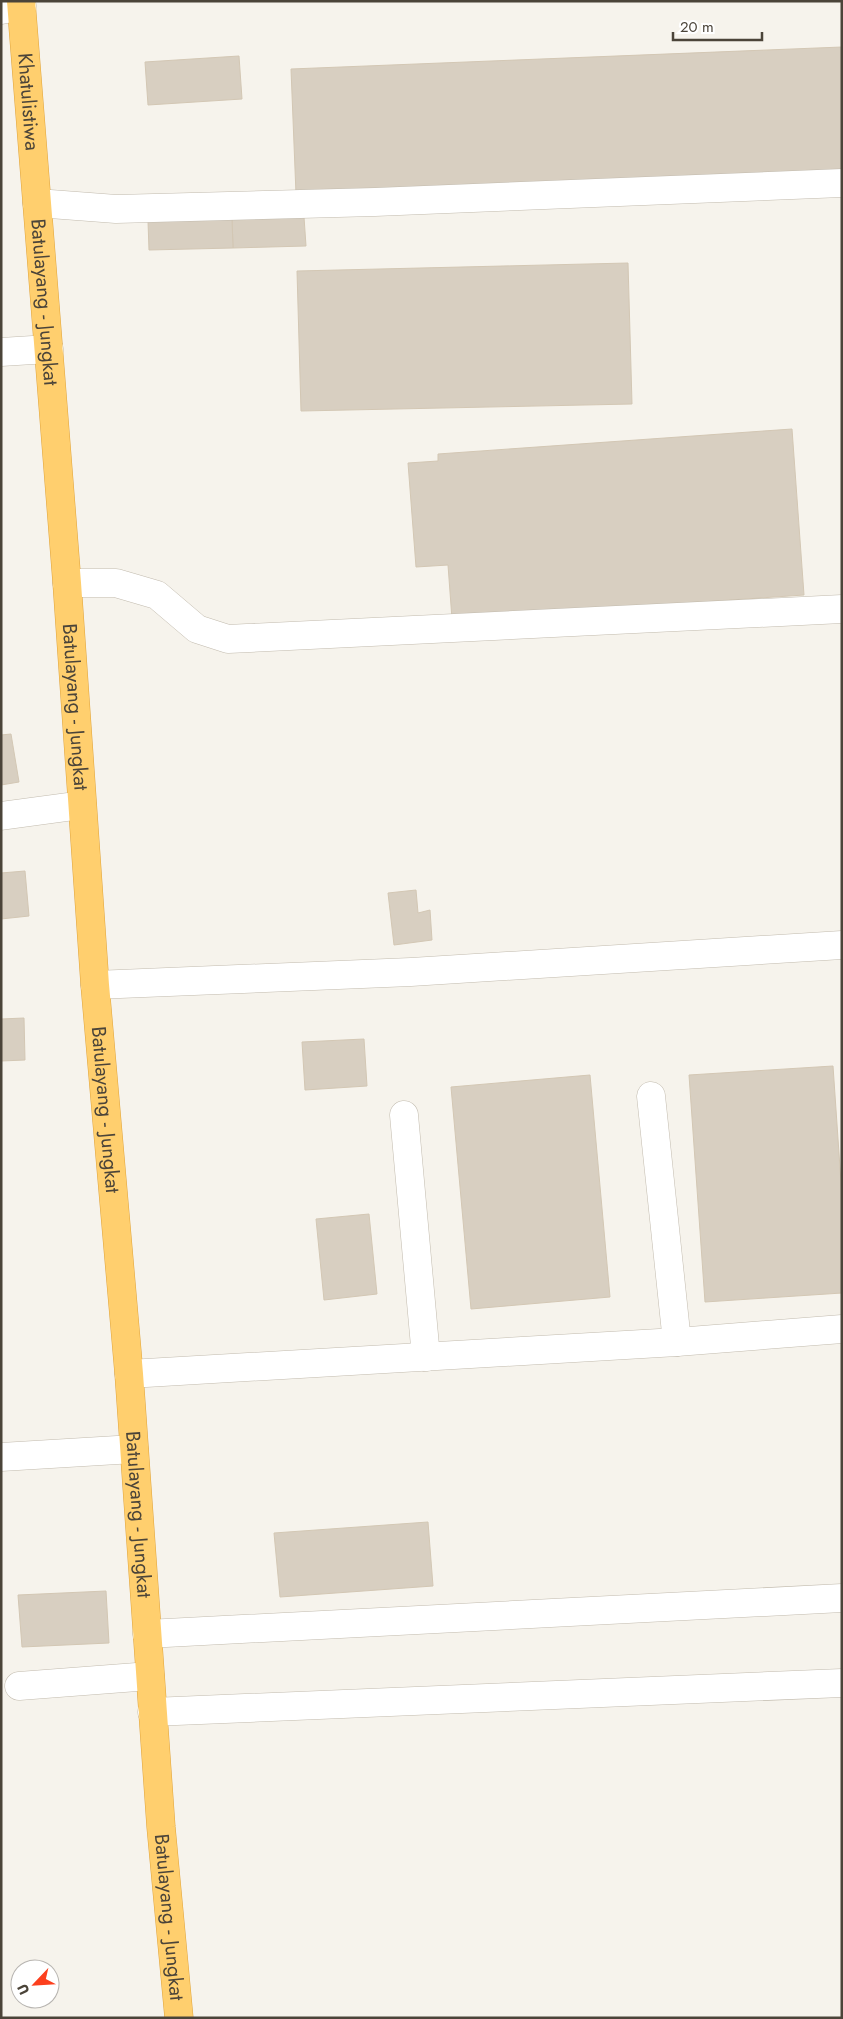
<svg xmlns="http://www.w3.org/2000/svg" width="843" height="2019" font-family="Jost,sans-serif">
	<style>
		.building { fill: #d8cfc1; stroke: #d3c7b4 }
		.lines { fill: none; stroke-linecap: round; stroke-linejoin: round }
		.minor-casing { stroke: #c2bbae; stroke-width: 29 }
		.highway-casing { stroke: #e0a43c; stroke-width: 29 }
		.minor { stroke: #fff; stroke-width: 28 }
		.highway { stroke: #ffcf6e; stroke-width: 28 }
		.labels { text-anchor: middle; stroke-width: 5; stroke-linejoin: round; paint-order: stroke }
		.street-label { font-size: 20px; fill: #4b4439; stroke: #fff }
	</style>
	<rect width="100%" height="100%" fill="#f6f3ec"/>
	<!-- building -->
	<g class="building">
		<path d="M842 47V172L296 194 291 69Z"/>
		<path d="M239 56 242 99 148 105 145 62Z"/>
		<path d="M304 217 306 246 233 248 232 219Z"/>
		<path d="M232 219 233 248 149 250 148 221Z"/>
		<path d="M628 263 632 404 301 411 297 271Z"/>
		<path d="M792 429 804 595 452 619 448 565 416 567 408 463 438 461V454Z"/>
		<path d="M11 734 19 782 1 785V735Z"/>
		<path d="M25 871 29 916 1 919V873Z"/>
		<path d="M416 890 418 913 430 910 432 940 394 945 388 893Z"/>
		<path d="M24 1018 25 1060 1 1061V1019Z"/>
		<path d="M364 1039 367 1086 305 1090 302 1042Z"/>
		<path d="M833 1066 842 1197V1293L705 1302 689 1075Z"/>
		<path d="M590 1075 610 1297 471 1309 451 1087Z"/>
		<path d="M369 1214 377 1294 324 1300 316 1219Z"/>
		<path d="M428 1522 433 1586 280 1597 274 1533Z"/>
		<path d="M106 1591 109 1643 22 1647 18 1595Z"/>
	</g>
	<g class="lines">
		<defs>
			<g id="minor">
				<path d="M1 10 22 6"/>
				<path d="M37 203 116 209 375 202 842 183"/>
				<path d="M1 352 49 349"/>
				<path d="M67 583H116L157 595 197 629 228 639 842 609"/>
				<path d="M1 816 82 805"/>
				<path d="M95 985 411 972 842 945"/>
				<path d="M651 1096 677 1342"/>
				<path d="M404 1115 426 1357"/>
				<path d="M129 1374 677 1342 842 1329"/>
				<path d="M1 1457 134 1449"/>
				<path d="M147 1634 842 1598"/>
				<path d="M19 1686 150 1676"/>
				<path d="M152 1712 842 1683"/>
			</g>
			<g id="highway">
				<path id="s1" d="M21 1 67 583 95 985 129 1374 161 1827 179 2018"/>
			</g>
		</defs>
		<!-- minor casing -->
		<use href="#minor" class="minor-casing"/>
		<!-- highway casing -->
		<use href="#highway" class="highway-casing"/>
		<!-- minor -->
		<use href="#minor" class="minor"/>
		<!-- highway -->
		<use href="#highway" class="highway"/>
	</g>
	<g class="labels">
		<!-- street labels -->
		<g class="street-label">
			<text dy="7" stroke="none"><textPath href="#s1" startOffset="101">Khatulistiwa</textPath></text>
			<text dy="7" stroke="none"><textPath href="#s1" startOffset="302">Batulayang - Jungkat</textPath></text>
			<text dy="7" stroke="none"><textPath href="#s1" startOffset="708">Batulayang - Jungkat</textPath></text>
			<text dy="7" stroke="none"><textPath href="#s1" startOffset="1112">Batulayang - Jungkat</textPath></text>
			<text dy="7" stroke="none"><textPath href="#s1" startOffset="1518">Batulayang - Jungkat</textPath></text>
			<text dy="7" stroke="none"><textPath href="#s1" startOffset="1922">Batulayang - Jungkat</textPath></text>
		</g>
	</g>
	<!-- border -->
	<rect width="843" height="2019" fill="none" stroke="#4b4439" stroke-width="5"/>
	<!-- north arrow -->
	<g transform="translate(35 1984) rotate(245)"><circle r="24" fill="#ffffff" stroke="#b7b4b0"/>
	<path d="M0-4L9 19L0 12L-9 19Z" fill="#fc3f1d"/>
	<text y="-8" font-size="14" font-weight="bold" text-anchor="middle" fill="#4b4439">U</text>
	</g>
	<!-- scale -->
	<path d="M673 32v8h89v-8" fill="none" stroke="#4b4439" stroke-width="2.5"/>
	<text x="680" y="32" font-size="15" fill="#4b4439" stroke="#ffffff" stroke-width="4" paint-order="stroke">20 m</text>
</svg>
